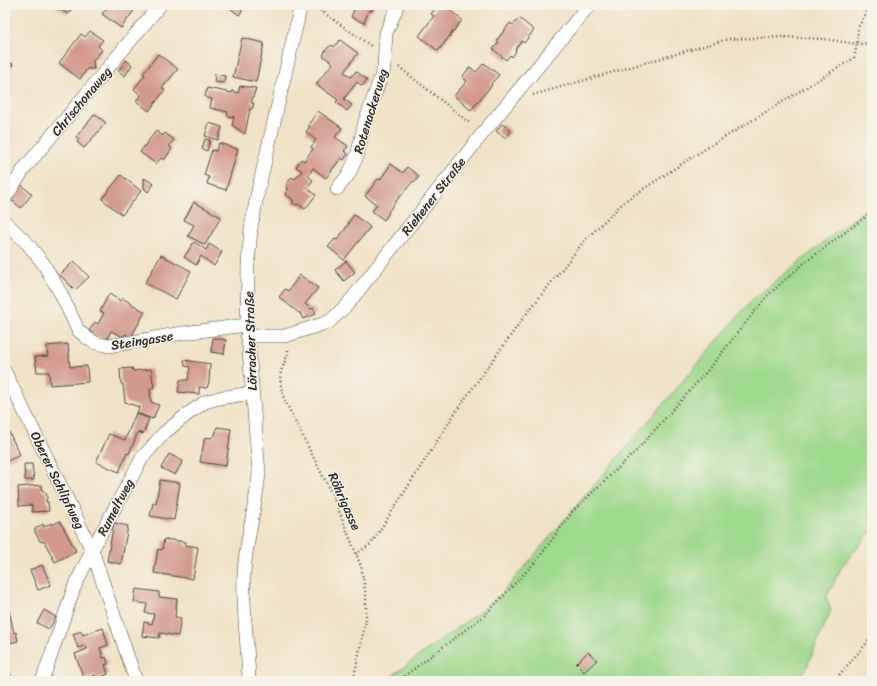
<svg xmlns="http://www.w3.org/2000/svg" width="877" height="686" font-family="Sriracha,sans-serif">
	<style>
		.green { fill: #9fd98d; stroke: #65825c }
		.building { fill: #d3998c }
		.lines { fill: none; stroke-linecap: round; stroke-linejoin: round }
		.street-casing { stroke: #494642; stroke-width: 14 }
		.path { stroke: #494642; stroke-width: 2.5; stroke-dasharray: 1 3; stroke-linecap: butt }
		.street { stroke: #fff; stroke-width: 13 }
		.labels { text-anchor: middle; stroke-width: 3; stroke-linejoin: round; paint-order: stroke }
		.street-label { font-size: 13px; fill: #2b2b2b; stroke: #f7f3e8 }
	</style>
	<rect width="100%" height="100%" fill="#f7f3e8"/>
	<filter id="ink" filterUnits="userSpaceOnUse"><feTurbulence type="fractalNoise" baseFrequency=".025" numOctaves="2"/><feDisplacementMap in="SourceGraphic" scale="8" xChannelSelector="R" yChannelSelector="G"/><feConvolveMatrix kernelMatrix="1 2 1 2 8 2 1 2 1" color-interpolation-filters="sRGB"/></filter>
	<filter id="wash" filterUnits="userSpaceOnUse"><feTurbulence type="fractalNoise" baseFrequency=".012" numOctaves="4" result="noise"/><feDisplacementMap in="SourceGraphic" scale="16" xChannelSelector="R" yChannelSelector="G"/><feGaussianBlur stdDeviation="0.9" result="paint"/><feColorMatrix in="noise" values="0 0 0 0 0 0 0 0 0 0 0 0 0 0 0 0 0 1.4 0 .05"/><feComposite in="paint" operator="in"/></filter>
	<g filter="url(#wash)">
		<rect width="100%" height="100%" fill="#f1e2c5"/>
		<!-- green -->
		<path class="green" d="M872 204V530L842 566 826 598 831 610 805 671 792 681H385L498 598 752 300Z"/>
		<g id="blocks">
			<!-- building -->
			<g class="building">
				<path d="M52 5H74L68 14Z"/>
				<path d="M109 5H138L121 28 102 14Z"/>
				<path d="M226 5H246L239 15Z"/>
				<path d="M356 5H374L372 11 369 10 364 23 351 17Z"/>
				<path d="M438 5H443L462 20 438 51 419 36 434 16 431 14Z"/>
				<path d="M519 18 534 30 524 43 522 41 515 50 516 51 512 57 510 55 506 60 493 49 499 42 497 40 510 23 513 25Z"/>
				<path d="M90 31 103 40 98 46 102 50 93 61 94 69H87L80 79 59 63 81 34 85 37Z"/>
				<path d="M242 38 264 43 256 82 233 77Z"/>
				<path d="M340 40 358 53 344 72 351 77 356 71 367 80 362 86 357 82 344 99 352 105 347 111 336 102 338 100 316 84 333 63 323 56 326 49 332 45 334 47Z"/>
				<path d="M158 54 178 69 162 88 165 90 149 111 136 101 141 95 134 89 145 75 143 74Z"/>
				<path d="M5 60 13 64 5 78Z"/>
				<path d="M126 60 132 65 125 76 118 71Z"/>
				<path d="M484 63 499 75 491 84 492 85 471 110 454 96 467 81 462 77 470 67 476 72Z"/>
				<path d="M215 74 225 76 224 83 214 82Z"/>
				<path d="M240 86 256 88 251 103H254L252 109H250L245 134 232 125 234 117 227 116 228 112 210 108 212 99 205 97 207 88 232 93V91L238 93Z"/>
				<path d="M318 111 342 128 335 137 348 146 344 151 348 154 344 160 341 158 326 178 313 168 308 176 313 180 307 188 316 195 305 209 298 204 296 205 293 203V200L285 194 288 189 287 183 292 177 295 179 302 171 296 167 301 159 304 161 313 149 311 147 316 140 306 132 310 126 308 125Z"/>
				<path d="M95 114 106 123 84 148 77 142 79 139 76 137Z"/>
				<path d="M209 123 222 127 218 140 205 136Z"/>
				<path d="M502 124 511 131 506 138 496 131Z"/>
				<path d="M156 131 163 136 165 133 174 140 169 146 172 149 164 160 161 158 156 164 140 152Z"/>
				<path d="M205 139 210 140 207 151 202 149Z"/>
				<path d="M219 143 238 149 226 190 207 184 209 177 204 175 212 150 216 151Z"/>
				<path d="M391 164 403 173 407 167 419 176 415 182 413 181 401 196H400L388 212 389 213 384 220 372 211 377 205 365 196 378 179 380 180Z"/>
				<path d="M121 175 141 191 122 215 102 199Z"/>
				<path d="M144 178 154 184 148 192 144 188Z"/>
				<path d="M21 185 32 194 21 208 10 199Z"/>
				<path d="M194 202 221 217 205 245 188 236 194 225 184 220Z"/>
				<path d="M354 215 370 227 344 260 328 247 335 239 337 240 349 224 348 223Z"/>
				<path d="M194 242 206 250 209 244 222 252 214 266 201 256 196 265 184 257Z"/>
				<path d="M161 255 191 271 176 299 145 283Z"/>
				<path d="M74 261 89 277 75 290 60 275Z"/>
				<path d="M346 261 355 272 344 281 335 270Z"/>
				<path d="M300 275 318 288 305 304 311 309 313 308 316 314 303 319 300 313H301H299L279 297 285 289 288 291Z"/>
				<path d="M109 294 121 301 122 298 145 312 131 337 125 334 124 337 111 331 106 341 89 331 95 322 98 324 104 313 100 311Z"/>
				<path d="M213 338 226 340 224 354 211 352Z"/>
				<path d="M68 344 70 367 87 366 88 382 50 385 49 372H37L35 357 48 356 47 346Z"/>
				<path d="M184 360 210 364 209 382 207 388 199 387V394L178 392 180 380H188L190 367 185 366Z"/>
				<path d="M132 368 133 371 151 369 154 388H150L151 402 159 405 153 419 137 413 139 407 125 402 123 384H121L120 369Z"/>
				<path d="M136 413 149 419 143 434 138 432 129 454 127 453 119 472 96 462 109 434 125 440Z"/>
				<path d="M217 427 231 429 226 466 200 462 205 437 211 438 215 435Z"/>
				<path d="M9 432 20 455 5 462V435Z"/>
				<path d="M169 454 183 461 175 475 161 468Z"/>
				<path d="M24 464H32L34 480H25Z"/>
				<path d="M160 480 180 483 174 520 150 516 153 503H156Z"/>
				<path d="M42 485V490L46 493 47 497 46 502H48L49 511 32 512V505L19 506 18 487Z"/>
				<path d="M60 521 76 551 55 562 44 541 42 542 40 541 35 532V529L43 524 44 527 51 523 52 525Z"/>
				<path d="M114 523 128 526 121 564 107 561Z"/>
				<path d="M164 539 186 542 185 545 198 547 193 579 154 573 158 549 162 550Z"/>
				<path d="M42 565 51 585 38 590 30 570Z"/>
				<path d="M136 589 159 592V597L177 599 175 617 181 618 178 636 160 633 159 638 142 636 144 622 152 624 154 614 145 613 147 604 134 602Z"/>
				<path d="M44 610 56 617 49 629 37 623Z"/>
				<path d="M9 611 14 633 16 632 18 641 5 644V612Z"/>
				<path d="M103 628 108 645 100 648 103 658 106 657 108 664 105 665 108 674 97 679 95 675 84 679 75 654 87 649 86 645 78 648 73 634 81 631 83 635Z"/>
				<path d="M588 652 597 660 584 672 576 664Z"/>
				<path d="M8 663 12 681H5V664Z"/>
			</g>
		</g>
	</g>
	<g filter="url(#ink)">
		<use href="#blocks" fill-opacity="0" stroke="#494642" stroke-width="1"/>
		<g class="lines">
			<defs>
				<g id="street">
					<path d="M337 189 349 174 357 156 365 122 384 68 386 33 398 5"/>
					<path d="M5 198 24 169 160 5"/>
					<path d="M5 222 27 243 43 263 61 294 78 330 87 338 96 343 109 346 183 333 247 325"/>
					<path d="M247 336H285L329 322 347 305 483 133 589 5"/>
					<path d="M5 372 92 550 136 681"/>
					<path d="M42 681 74 588 92 550 142 458 164 433 189 413 205 402 219 398 252 393"/>
					<path d="M249 681C248 645 242 609 244 573 246 539 256 507 259 473L247 325 248 265 251 228 258 191 301 5"/>
				</g>
			</defs>
			<!-- street casing -->
			<use href="#street" class="street-casing"/>
			<!-- path -->
			<g class="path">
				<path d="M314 6 371 46"/>
				<path d="M399 67 471 124"/>
				<path d="M533 95 728 39 782 37 825 39 857 44 872 43"/>
				<path d="M288 350C288 356 285 360 283 366 278 377 281 388 284 399L333 496 361 566 366 596V620L353 681"/>
				<path d="M356 554 371 544 459 407 524 317 585 240 625 201 694 156 854 58 857 44 858 28 870 5"/>
				<path d="M398 681 485 615 538 559 572 512 636 451 708 370 767 296 803 264 872 212"/>
				<path d="M834 681 872 637"/>
			</g>
			<!-- street -->
			<use href="#street" class="street"/>
		</g>
	</g>
	<g class="labels">
		<!-- street labels -->
		<g class="street-label">
			<text transform="translate(81 101) rotate(-50)" y="5">Chrischonaweg</text>
			<text transform="translate(370 111) rotate(-73)" y="5">Rotenackerweg</text>
			<text transform="translate(433 196) rotate(-52)" y="5">Riehener Straße</text>
			<text transform="translate(142 340) rotate(-9)" y="5">Steingasse</text>
			<text transform="translate(250 341) rotate(-92)" y="5">Lörracher Straße</text>
			<text transform="translate(58 480) rotate(64)" y="5">Oberer Schlipfweg</text>
			<text transform="translate(345 501) rotate(66)" y="5">Röhrigasse</text>
			<text transform="translate(115 507) rotate(-62)" y="5">Rumeltweg</text>
		</g>
	</g>
	<!-- margin -->
	<rect width="877" height="686" fill="none" stroke="#f7f3e8" stroke-width="20"/>
</svg>
